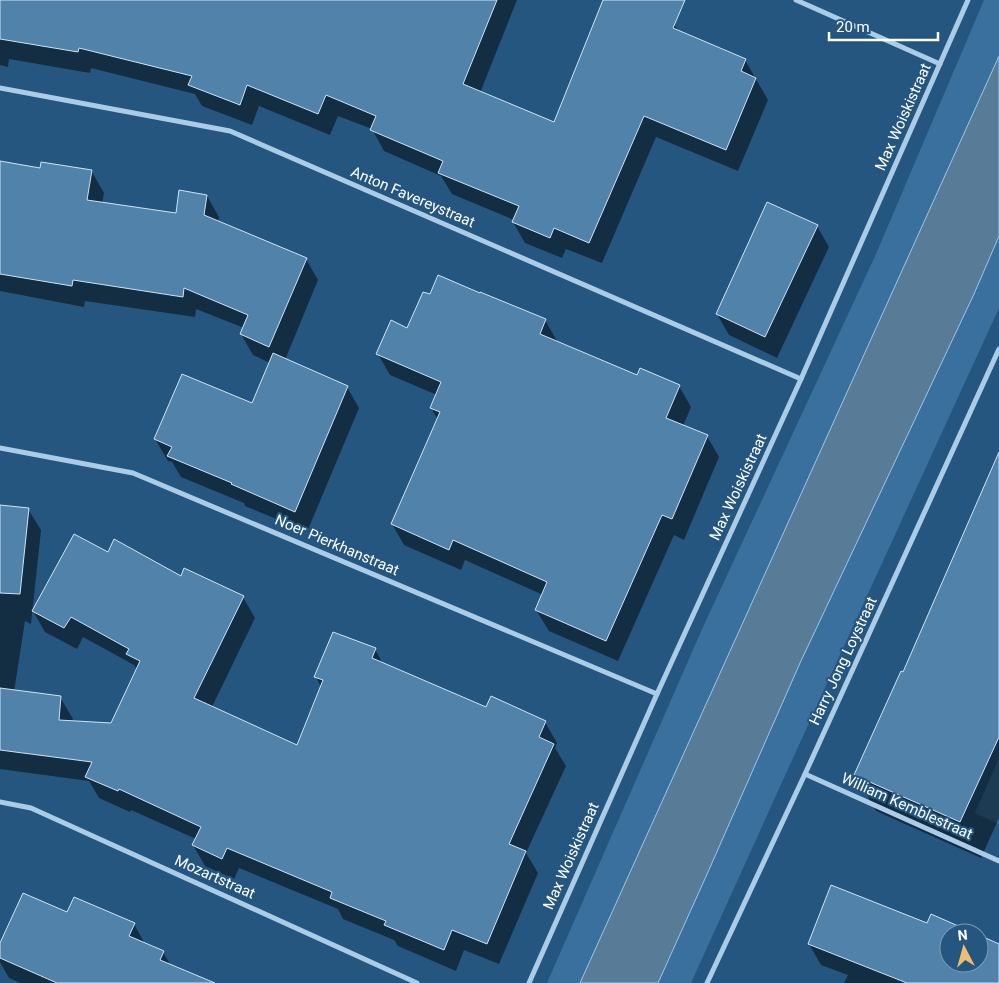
<svg xmlns="http://www.w3.org/2000/svg" width="999" height="983" font-family="Roboto,sans-serif">
	<style>
		.green { fill: #39709d }
		.water { fill: #587b98; stroke: #9fc8e7 }
		.shadow { fill: #0007 }
		.building { fill: #5182aa; stroke: #cee4f5 }
		.lines { fill: none; stroke-linecap: round; stroke-linejoin: round }
		.minor { stroke: #abcce6; stroke-width: 5 }
		.labels { text-anchor: middle; stroke-width: 4; stroke-linejoin: round; paint-order: stroke }
		.street-label { font-size: 15px; fill: #fff; stroke: #25567f }
	</style>
	<rect width="100%" height="100%" fill="#25567f"/>
	<!-- green -->
	<g class="green">
		<path d="M984 0H999V56L580 983H547L703 627 876 254Z"/>
		<path d="M999 236V308L828 681 691 983H658L708 872 800 663 974 294Z"/>
		<path d="M999 758V824L975 813Z"/>
	</g>
	<!-- water -->
	<path class="water" d="M999 56V236L974 294 800 663 708 872 658 983H580Z"/>
	<!-- shadow -->
	<g class="shadow">
		<path d="M0 0H517L480 93 554 123 604 0H614L674 24 680 33 745 60 768 100 738 171 656 137 602 263 566 249 562 258 525 243 513 222 514 220 452 194 441 176 384 151 372 129 338 116 330 135 259 106 252 125 202 106 195 94 91 68 90 73 9 59 8 67 0 65Z"/>
		<path d="M0 162 41 169 92 172 104 193 102 204 177 214 207 196 219 217 218 222 306 259 318 280 285 360 347 387 359 408 307 532 245 506 244 503 181 477 172 462 168 461 155 439 252 405 270 363 253 355 241 334 244 328 196 309 195 317 85 301 84 307 0 291Z"/>
		<path d="M817 226 829 247 777 358 729 335 717 314Z"/>
		<path d="M545 320 557 341V342L637 376 679 386 691 407 683 426 707 436 719 457 684 540 674 535 618 661 549 631 536 610 543 595 465 560 461 570 404 545 392 524 438 420 431 408 437 395 390 375 378 354 408 329Z"/>
		<path d="M999 456V818L981 858 876 811 855 775 904 673Z"/>
		<path d="M0 506 28 509 41 530 31 624 25 621 14 692 60 697 73 719 72 722 112 725 137 670 134 665 83 637 77 649 45 632 33 611 108 554 243 597 255 618 212 707 297 746 321 687 316 677 375 649 383 664 487 708 545 722 557 743 555 748 566 766 526 853 538 873 499 964 464 950 456 971 398 946 394 940 343 919 338 909 239 868 234 879 205 866 193 845 196 839 131 810 130 812 99 798 89 781 0 769Z"/>
		<path d="M68 914 134 924 145 944 163 952 171 966 213 983H20L9 978 0 962V946Z"/>
		<path d="M928 924 970 933H949V963H979V937L999 948V983H844L848 975 821 965 809 944Z"/>
	</g>
	<!-- building -->
	<g class="building">
		<path d="M0 0H497L463 84 554 122 603 0H685L673 28 746 59 741 71 756 78 726 150 644 116 589 243 554 228 550 238 512 222 519 206 438 173 443 161 370 130 376 116 326 95 318 114 247 85 240 105 188 85 192 76 79 48 78 52 0 39Z"/>
		<path d="M0 161 40 168 41 162 92 170 87 200 176 213 179 190 207 195 204 215 307 258 269 347 240 334 248 315 184 288 183 297 73 280 72 286 0 274Z"/>
		<path d="M767 202 818 225 765 337 716 314Z"/>
		<path d="M438 275 480 293V292L546 319 540 334 637 375 640 368 680 385 666 418 708 435 672 519 662 515 606 641 535 610 547 582 453 540 449 550 391 524 440 412 430 408 441 382 376 354 391 320 407 328 423 292 430 294Z"/>
		<path d="M273 353 348 386 295 512 231 484 232 483 167 456 172 447 154 439 182 374 252 403Z"/>
		<path d="M999 452V737L960 822 854 775 901 671 903 672Z"/>
		<path d="M0 505 29 508 20 594 0 593Z"/>
		<path d="M74 534 108 552 114 539 181 576 184 568 244 596 194 698 297 745 323 680 314 677 333 632 376 648 372 658 486 707 491 696 546 721 539 737 554 744 509 844 526 851 487 944 452 930 444 950 384 925 386 921 330 898 332 892 227 848 222 859 192 845 201 827 119 789 118 791 85 777 92 762 0 750V688L61 696 59 720 111 723 140 661 126 654 129 649 71 617 64 628 32 611Z"/>
		<path d="M831 885 927 923 931 914 974 933H949V963H979V935L999 944V983H907L808 944Z"/>
		<path d="M23 893 67 912 74 897 135 923 129 936 164 951 160 960 215 983H57L0 958V943Z"/>
	</g>
	<g class="lines">
		<!-- minor -->
		<g class="minor">
			<path d="M796 0 940 64"/>
			<path d="M0 88 230 131 801 379"/>
			<path d="M0 448 133 473 657 694"/>
			<path d="M805 774 999 861"/>
			<path d="M0 802 31 808 417 983"/>
			<path d="M529 983 657 694 801 379 968 0"/>
			<path d="M707 983 805 774 999 349"/>
		</g>
	</g>
	<g class="labels">
		<!-- street labels -->
		<g class="street-label">
			<text transform="translate(903 117) rotate(-66)" y="5">Max Woiskistraat</text>
			<text transform="translate(413 197) rotate(23)" y="5">Anton Favereystraat</text>
			<text transform="translate(738 487) rotate(-65)" y="5">Max Woiskistraat</text>
			<text transform="translate(337 545) rotate(23)" y="5">Noer Pierkhanstraat</text>
			<text transform="translate(843 661) rotate(-65)" y="5">Harry Jong Loystraat</text>
			<text transform="translate(907 806) rotate(24)" y="5">William Kemblestraat</text>
			<text transform="translate(571 856) rotate(-66)" y="5">Max Woiskistraat</text>
			<text transform="translate(215 877) rotate(24)" y="5">Mozartstraat</text>
		</g>
	</g>
	<!-- north arrow -->
	<g transform="translate(964 948) rotate(354)"><circle r="24" fill="#25567f" stroke="#7c9ab2"/>
	<path d="M0-4L9 19L0 12L-9 19Z" fill="#f0bd6f"/>
	<text y="-8" font-size="14" font-weight="bold" text-anchor="middle" fill="#ffffff">N</text>
	</g>
	<!-- scale -->
	<path d="M829 32v8h109v-8" fill="none" stroke="#ffffff" stroke-width="2.5"/>
	<text x="836" y="32" font-size="15" fill="#ffffff" stroke="#25567f" stroke-width="4" paint-order="stroke">20 m</text>
</svg>
